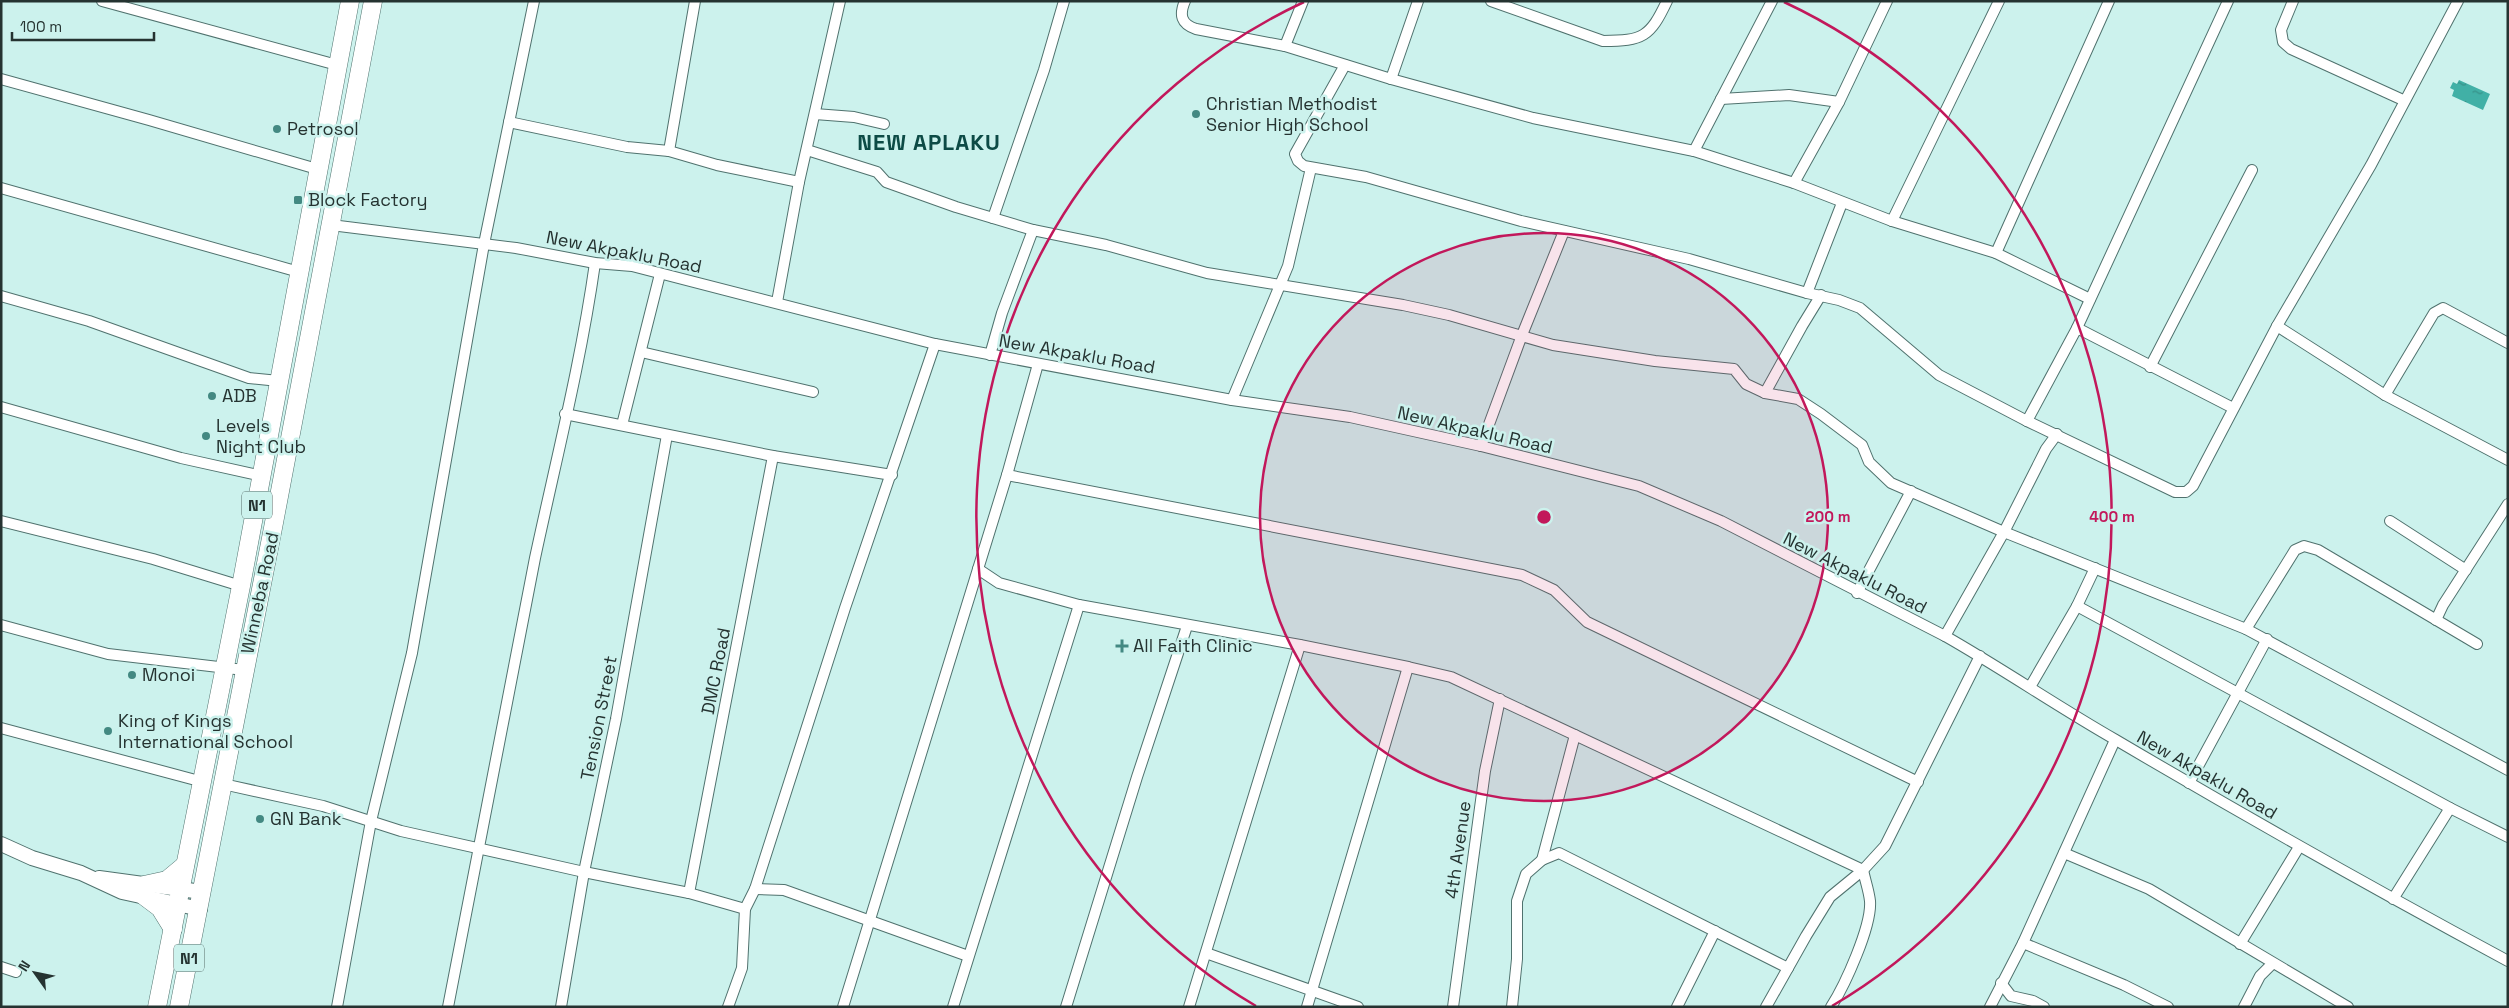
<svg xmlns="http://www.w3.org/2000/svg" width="2509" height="1008" font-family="'Space Grotesk',sans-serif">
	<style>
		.water { fill: url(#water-ripples) }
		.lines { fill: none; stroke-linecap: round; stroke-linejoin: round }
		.street-casing { stroke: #50726e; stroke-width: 12 }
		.secondary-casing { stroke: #50726e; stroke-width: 16 }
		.highway-casing { stroke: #50726e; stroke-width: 19 }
		.street { stroke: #fff; stroke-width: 10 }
		.secondary { stroke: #fff; stroke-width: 14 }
		.highway { stroke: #fff; stroke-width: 18 }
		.ring { fill: none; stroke: #c2185b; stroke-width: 2.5 }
		.poi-dot { fill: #438982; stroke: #ccf2ed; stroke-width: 2 }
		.labels { text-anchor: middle; stroke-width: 5; stroke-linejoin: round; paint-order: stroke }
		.shield { fill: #ccf2ed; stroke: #576c69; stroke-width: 1 }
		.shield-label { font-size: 16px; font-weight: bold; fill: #253331 }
		.poi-label { font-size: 18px; fill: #253331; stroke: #ccf2ed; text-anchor: start }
		.street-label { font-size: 18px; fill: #253331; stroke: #ccf2ed }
		.district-label { font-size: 22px; font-weight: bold; letter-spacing: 1px; fill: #0d4b46; stroke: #ccf2ed }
		.centre { fill: #c2185b; stroke: #ccf2ed; stroke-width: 2.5 }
		.ring-label { font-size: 15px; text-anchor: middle; font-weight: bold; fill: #c2185b; stroke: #ccf2ed; stroke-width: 5; stroke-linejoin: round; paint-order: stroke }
	</style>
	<defs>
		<pattern id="water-ripples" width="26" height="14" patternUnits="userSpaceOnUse" patternTransform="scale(1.25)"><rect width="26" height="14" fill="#41b0a6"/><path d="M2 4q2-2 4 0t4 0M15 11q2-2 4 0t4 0" fill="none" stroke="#369088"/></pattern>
	</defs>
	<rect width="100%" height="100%" fill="#ccf2ed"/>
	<!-- water -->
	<path class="water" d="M2459 80 2490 94 2483 110 2452 96 2454 90 2450 88 2453 82 2457 84Z"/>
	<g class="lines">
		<defs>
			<g id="street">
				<path d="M102 1 337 65"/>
				<path d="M1185 1C1179 15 1181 24 1196 29L1285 46 1391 79 1533 118 1694 151 1794 183 1892 221 1996 253 2090 299"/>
				<path d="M1491 1 1603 41C1643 41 1650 37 1667 1"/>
				<path d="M2293 1 2281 30 2283 42 2291 49 2403 100"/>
				<path d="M1285 46 1303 1"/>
				<path d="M1345 65 1295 154 1298 161 1304 166 1366 177 1521 221 1689 259 1807 293 1839 300 1860 308 1939 375 2027 421 2175 492H2186L2193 486 2277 326 2371 165 2458 1"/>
				<path d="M1 79 149 120 317 169"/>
				<path d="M1391 79 1418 1"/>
				<path d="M1721 99 1789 95 1839 102"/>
				<path d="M815 114 854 117 884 124"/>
				<path d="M509 122 627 147 669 151 717 165 799 182"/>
				<path d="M807 150 877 172 886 182 956 207 1033 230 1106 245 1207 273 1403 305 1449 315 1553 345 1655 361 1734 369 1746 384 1765 393 1798 399 1821 414 1862 445 1869 462 1891 483 2004 532 2246 629 2508 770"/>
				<path d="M669 151 695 1"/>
				<path d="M1694 151 1772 1"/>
				<path d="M1794 183 1839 102 1887 1"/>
				<path d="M1 188 299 272"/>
				<path d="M993 218 1044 70 1064 1"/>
				<path d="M1892 221 1999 1"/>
				<path d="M331 225 516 248 595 263 632 266 935 344 1232 400 1350 417 1481 446 1639 486 1721 521 1945 636C2003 669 2058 707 2116 740 2245 816 2376 890 2508 961"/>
				<path d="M1996 253 2109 1"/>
				<path d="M1807 293 1842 203"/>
				<path d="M1 296 89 321 249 378 279 381"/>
				<path d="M777 302 799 182 840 1"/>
				<path d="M2277 326 2385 395 2508 460"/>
				<path d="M2077 328 2233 408"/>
				<path d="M641 352 813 392"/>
				<path d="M990 355 1002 313 1033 230"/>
				<path d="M2150 367 2252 170"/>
				<path d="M1765 393 1802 326 1821 295"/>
				<path d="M2385 395 2434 313 2443 308 2508 343"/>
				<path d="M1232 400 1288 266 1311 168"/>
				<path d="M1 407 181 458 262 476"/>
				<path d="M565 414 773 456 892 475"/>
				<path d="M2027 421 2077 328 2228 1"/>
				<path d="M622 425 660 274"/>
				<path d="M1481 446 1522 335 1564 231"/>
				<path d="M1007 475 1522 575 1554 590 1587 622 1918 782"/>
				<path d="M1 521 153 559 241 586"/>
				<path d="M2390 521 2466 570"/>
				<path d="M978 569 999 583 1079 605 1300 645 1408 667 1451 677 1863 870"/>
				<path d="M1857 593 1911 491"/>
				<path d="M2077 606 2450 808 2508 837"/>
				<path d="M2436 620 2443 605 2508 504"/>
				<path d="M1 625 108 654 244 670"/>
				<path d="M2246 629 2295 550 2304 546 2318 550 2477 644"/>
				<path d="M1945 636 2004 532 2046 449 2057 434"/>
				<path d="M2030 687 2077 606 2095 568"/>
				<path d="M1 728 203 782"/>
				<path d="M2189 783 2267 639"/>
				<path d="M223 784 323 806 401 831 584 872 689 893 745 909"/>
				<path d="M2064 853 2149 889 2348 1007"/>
				<path d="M1542 860 1575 735"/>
				<path d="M755 889 784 890 968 956"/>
				<path d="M689 893 773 456"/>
				<path d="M2393 899 2450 808"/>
				<path d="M2023 943 2124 985 2168 1007"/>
				<path d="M2240 944 2299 847"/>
				<path d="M1206 953 1358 1007"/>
				<path d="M1 967 16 972"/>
				<path d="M2001 983 2011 996 2033 1001 2044 1007"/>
				<path d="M337 1007 371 821 412 653 484 244 534 1"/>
				<path d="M448 1007C477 857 505 707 535 558 556 460 581 362 595 263"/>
				<path d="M561 1007 584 872 616 719 667 435"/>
				<path d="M728 1007 742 968 745 909 755 889 845 608 935 344"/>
				<path d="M843 1007 1007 475 1038 364"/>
				<path d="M953 1007 1079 605"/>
				<path d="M1066 1007 1137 777 1187 626"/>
				<path d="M1189 1007 1300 645"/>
				<path d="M1307 1007 1408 667"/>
				<path d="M1453 1007 1485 771 1500 699"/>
				<path d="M1512 1007 1517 959V901L1526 874 1542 860 1559 853 1788 968"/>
				<path d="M1677 1007 1715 931"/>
				<path d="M1766 1007 1806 936 1830 897 1863 870 1885 846 1980 656"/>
				<path d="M1831 1007C1845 985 1872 926 1870 901 1869 891 1865 880 1863 870"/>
				<path d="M1990 1007 2023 943 2115 740"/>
				<path d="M2244 1007 2260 976 2272 964"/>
			</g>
			<g id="secondary">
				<path d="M1 844 32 858 81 873 122 892 200 909"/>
				<path d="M99 878 202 892"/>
			</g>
			<g id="highway">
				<path d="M144 885 167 880 185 865"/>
				<path d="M144 896 160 908 173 929"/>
				<path d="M157 1007 241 586 350 1"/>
				<path d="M179 1007 273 528 373 1"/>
			</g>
		</defs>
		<!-- street casing -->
		<use href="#street" class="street-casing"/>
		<!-- secondary casing -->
		<use href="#secondary" class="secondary-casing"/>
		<!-- highway casing -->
		<use href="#highway" class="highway-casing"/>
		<!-- street -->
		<use href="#street" class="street"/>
		<!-- secondary -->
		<use href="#secondary" class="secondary"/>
		<!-- highway -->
		<use href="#highway" class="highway"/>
	</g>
	<!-- distance rings -->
	<circle cx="1544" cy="517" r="284" fill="#c2185b" fill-opacity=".12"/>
	<g class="ring">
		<circle cx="1544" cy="517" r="284"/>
		<path d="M1256 1006A568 568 0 0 1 1304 2M1784 2A568 568 0 0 1 1832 1006"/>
	</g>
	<!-- markers -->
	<g class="poi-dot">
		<circle cx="1196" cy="114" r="5"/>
		<circle cx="277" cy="129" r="5"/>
		<rect x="293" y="195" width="10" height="10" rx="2.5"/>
		<circle cx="212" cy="396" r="5"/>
		<circle cx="206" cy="436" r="5"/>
		<path d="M1119.5 638.5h5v5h5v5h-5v5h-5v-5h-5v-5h5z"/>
		<circle cx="132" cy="675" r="5"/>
		<circle cx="108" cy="731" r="5"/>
		<circle cx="260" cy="819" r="5"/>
	</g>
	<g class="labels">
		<!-- shield labels -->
		<g class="shield">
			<rect x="242" y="491.5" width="30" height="27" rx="4"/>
			<rect x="174" y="944.5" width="30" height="27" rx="4"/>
		</g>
		<g class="shield-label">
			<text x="257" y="511">N1</text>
			<text x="189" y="964">N1</text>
		</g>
		<!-- poi labels -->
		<g class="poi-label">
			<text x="1206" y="110">Christian Methodist<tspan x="1206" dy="21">Senior High School</tspan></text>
			<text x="287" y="135">Petrosol</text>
			<text x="308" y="206">Block Factory</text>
			<text x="222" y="402">ADB</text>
			<text x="216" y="432">Levels<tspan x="216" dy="21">Night Club</tspan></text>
			<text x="1133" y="652">All Faith Clinic</text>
			<text x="142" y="681">Monoi</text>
			<text x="118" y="727">King of Kings<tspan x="118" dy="21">International School</tspan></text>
			<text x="270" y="825">GN Bank</text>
		</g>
		<!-- street labels -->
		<g class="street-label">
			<text transform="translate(624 252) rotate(11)" y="6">New Akpaklu Road</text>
			<text transform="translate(1077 354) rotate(10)" y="6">New Akpaklu Road</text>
			<text transform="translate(1475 430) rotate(13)" y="6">New Akpaklu Road</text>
			<text transform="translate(1855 573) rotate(27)" y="6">New Akpaklu Road</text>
			<text transform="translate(260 593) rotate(-78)" y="6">Winneba Road</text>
			<text transform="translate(716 671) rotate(-79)" y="6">DMC Road</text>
			<text transform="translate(599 718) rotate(-79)" y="6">Tension Street</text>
			<text transform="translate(2207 775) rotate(30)" y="6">New Akpaklu Road</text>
			<text transform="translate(1458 850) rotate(-82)" y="6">4th Avenue</text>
		</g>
		<!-- district labels -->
		<g class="district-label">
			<text x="929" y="150">NEW APLAKU</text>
		</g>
	</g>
	<circle cx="1544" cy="517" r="8" class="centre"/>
	<g class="ring-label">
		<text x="1828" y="522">200 m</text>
		<text x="2112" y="522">400 m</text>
	</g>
	<!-- border -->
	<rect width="2509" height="1008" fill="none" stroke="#253331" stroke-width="5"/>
	<!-- north arrow -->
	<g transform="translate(35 973) rotate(303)" stroke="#ccf2ed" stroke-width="4" paint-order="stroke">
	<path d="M0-4L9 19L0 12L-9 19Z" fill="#253331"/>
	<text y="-8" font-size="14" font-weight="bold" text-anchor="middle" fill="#253331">N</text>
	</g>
	<!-- scale -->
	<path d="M12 32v8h142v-8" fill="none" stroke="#253331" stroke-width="2.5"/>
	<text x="20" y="32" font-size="15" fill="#253331" stroke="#ccf2ed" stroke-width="4" paint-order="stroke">100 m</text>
</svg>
